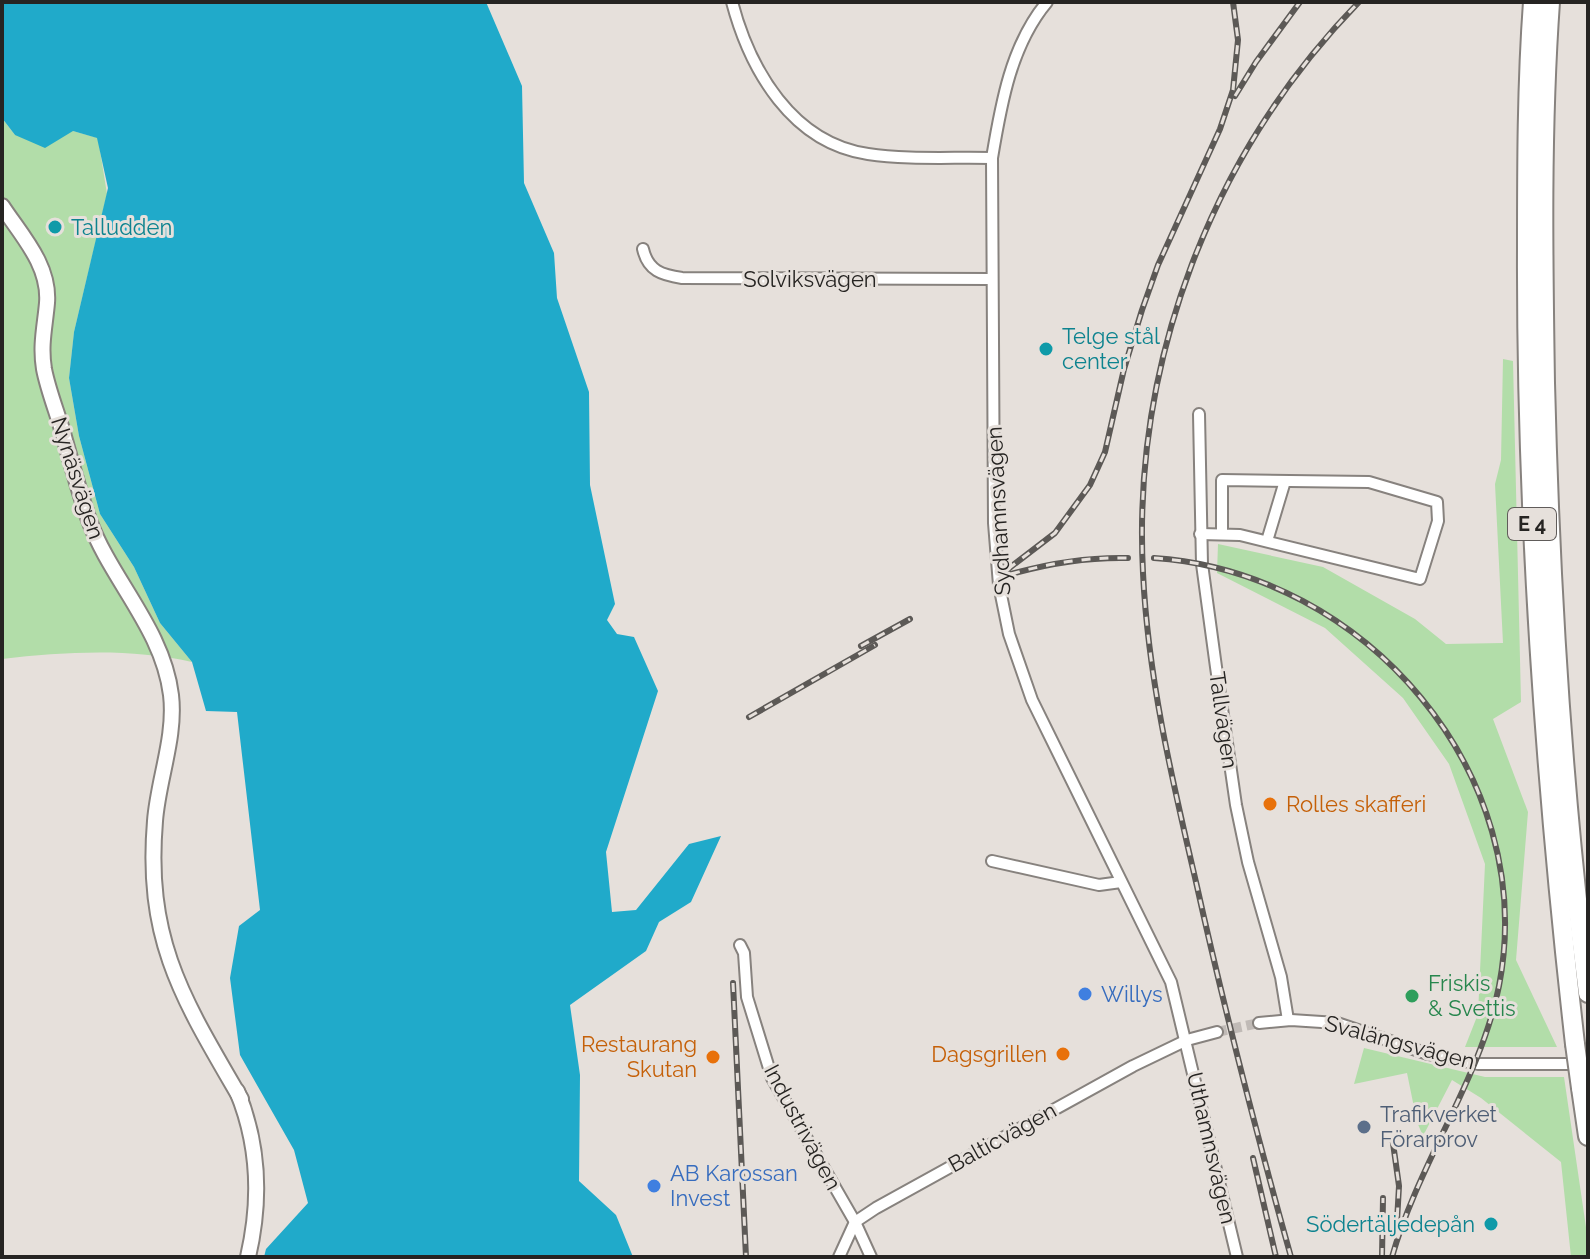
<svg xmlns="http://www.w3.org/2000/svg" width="1590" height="1259" font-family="Raleway,sans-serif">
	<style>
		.green { fill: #b2dda9 }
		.water { fill: #20aaca }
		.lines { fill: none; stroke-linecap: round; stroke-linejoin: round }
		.street-tunnel { stroke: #c0bab6; stroke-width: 10; stroke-dasharray: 10 5; stroke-linecap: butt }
		.street-casing { stroke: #87827e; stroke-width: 14 }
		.secondary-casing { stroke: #87827e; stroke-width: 18 }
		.highway-casing { stroke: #87827e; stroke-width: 22 }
		.street { stroke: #fff; stroke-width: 10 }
		.secondary { stroke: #fff; stroke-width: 14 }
		.highway { stroke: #fff; stroke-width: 18 }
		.rail-casing { stroke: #5c5956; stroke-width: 6 }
		.rail { stroke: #e6e0db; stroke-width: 3; stroke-dasharray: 9; stroke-linecap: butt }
		.highway-bridge-casing { stroke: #87827e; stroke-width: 22; stroke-linecap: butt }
		.highway-bridge { stroke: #fff; stroke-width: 18 }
		.culture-dot { fill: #0f9aa8; stroke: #e6e0db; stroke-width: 3 }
		.food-dot { fill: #e8710a; stroke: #e6e0db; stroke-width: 3 }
		.shop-dot { fill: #3f7fe0; stroke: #e6e0db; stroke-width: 3 }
		.leisure-dot { fill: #2e9e5b; stroke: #e6e0db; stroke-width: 3 }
		.service-dot { fill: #5c6f8a; stroke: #e6e0db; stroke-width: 3 }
		.labels { text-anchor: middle; stroke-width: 6; stroke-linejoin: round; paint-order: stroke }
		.shield { fill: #e6e0db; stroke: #605c5a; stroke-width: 2 }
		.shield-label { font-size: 20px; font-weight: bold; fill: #262422 }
		.culture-label { font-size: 22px; fill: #0d838f; stroke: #e6e0db; text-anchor: start }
		.street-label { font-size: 22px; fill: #262422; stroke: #e6e0db }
		.food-label { font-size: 22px; fill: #c56008; stroke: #e6e0db; text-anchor: end }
		.leisure-label { font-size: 22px; fill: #27864d; stroke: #e6e0db; text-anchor: start }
		.shop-label { font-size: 22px; fill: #366cbe; stroke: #e6e0db; text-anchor: start }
		.service-label { font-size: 22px; fill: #4e5e75; stroke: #e6e0db; text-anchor: start }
	</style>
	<rect width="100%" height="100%" fill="#e6e0db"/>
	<!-- green -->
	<g class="green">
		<path d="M2 118 15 135 73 131 98 138 107 194 74 332 69 378 79 436 100 514 134 567 160 623 192 662C129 648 65 652 2 659Z"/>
		<path d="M1503 359 1513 361 1521 702 1493 719 1528 812 1516 960 1557 1047H1465L1478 1014 1485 864 1449 764 1403 698 1325 628 1217 573 1218 544 1323 567 1415 619 1446 644 1503 643 1495 484 1501 460Z"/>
		<path d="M1364 1048 1485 1077H1564L1588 1241V1257H1571L1561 1162 1481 1098 1452 1080 1423 1136 1417 1122 1407 1073 1354 1084Z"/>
	</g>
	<!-- water -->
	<path class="water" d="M2 2H486L522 86 524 183 554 253 557 298 589 392 590 485 615 604 607 620 617 634 634 637 658 691 606 852 612 912 636 910 689 844 721 836 691 902 659 922 646 951 570 1005 580 1075 579 1181 616 1215 633 1257H264L266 1249 308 1203 294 1150 240 1055 230 978 239 926 260 910 237 712 206 711 192 662 160 623 134 567 100 514 79 436 69 378 74 332 108 188 97 138 73 131 45 148 15 135 2 118Z"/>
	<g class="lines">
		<!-- street-tunnel -->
		<path class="street-tunnel" d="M1217 1032 1259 1023"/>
		<defs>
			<g id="street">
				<path d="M732 2C750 70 792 143 868 154 906 160 953 157 992 158"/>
				<path d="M1047 2C1011 45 1001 104 992 158L994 523 999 585 1009 634 1032 700 1171 982 1237 1257"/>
				<path d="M643 249C648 271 662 275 682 278L991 279"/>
				<path d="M1199 414 1202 564 1216 667 1236 805 1248 862 1281 977 1288 1020"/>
				<path d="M1200 534 1240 535 1420 579 1438 521 1437 502 1369 482 1222 480V534"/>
				<path d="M1267 541 1285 481"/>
				<path d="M992 861 1099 885 1121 882"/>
				<path d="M740 945 744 953 747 997 772 1078 855 1222 871 1257"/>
				<path d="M1259 1023 1291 1020 1337 1023 1428 1054 1478 1064H1588"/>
				<path d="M839 1257 855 1222 876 1208 1133 1066 1187 1040 1217 1032"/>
			</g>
			<g id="secondary">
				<path d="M2 206C21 235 50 265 47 303 45 326 40 345 44 369 48 390 57 412 63 433 71 462 79 492 89 520 111 580 163 629 171 695 176 737 158 780 155 821 145 941 183 999 241 1099"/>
				<path d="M237 1091C259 1144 261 1201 248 1257"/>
			</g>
			<g id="highway">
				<path d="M1533 2C1527 84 1527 167 1527 249 1526 515 1545 780 1575 1044"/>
				<path d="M1550 2C1541 129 1543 256 1545 383 1550 587 1562 791 1588 993"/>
				<path d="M1581 1088 1588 1136"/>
			</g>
		</defs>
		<!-- street casing -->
		<use href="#street" class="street-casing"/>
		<!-- secondary casing -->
		<use href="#secondary" class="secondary-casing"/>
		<!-- highway casing -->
		<use href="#highway" class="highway-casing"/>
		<!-- street -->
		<use href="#street" class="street"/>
		<!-- secondary -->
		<use href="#secondary" class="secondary"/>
		<!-- highway -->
		<use href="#highway" class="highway"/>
		<defs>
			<g id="rail">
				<path d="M1235 96 1256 62 1300 2"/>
				<path d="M1154 558C1365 572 1540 774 1499 986 1481 1078 1418 1164 1392 1257"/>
				<path d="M1008 569 1055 533 1090 485 1105 452 1124 369 1142 310 1158 265 1220 129 1233 90 1238 40 1233 2"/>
				<path d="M1011 574C1050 563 1088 557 1128 558"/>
				<path d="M861 646 910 619"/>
				<path d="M749 717 875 645"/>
				<path d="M733 983 746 1257"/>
				<path d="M1392 1136 1399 1186 1397 1221"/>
				<path d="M1253 1158 1276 1257"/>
				<path d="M1291 1257C1256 1132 1224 1008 1196 882 1172 779 1148 678 1143 573 1132 361 1212 153 1359 2"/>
				<path d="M1382 1257 1383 1198"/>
			</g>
		</defs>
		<!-- rail casing -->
		<use href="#rail" class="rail-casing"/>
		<!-- rail -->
		<use href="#rail" class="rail"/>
		<defs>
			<path id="highway-bridge" d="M1575 1044 1581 1088"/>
		</defs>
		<!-- highway-bridge casing -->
		<use href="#highway-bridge" class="highway-bridge-casing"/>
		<!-- highway-bridge -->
		<use href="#highway-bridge" class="highway-bridge"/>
	</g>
	<!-- markers -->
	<g class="culture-dot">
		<circle cx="55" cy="227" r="8"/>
		<circle cx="1046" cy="349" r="8"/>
		<circle cx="1491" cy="1224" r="8"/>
	</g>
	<g class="food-dot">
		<circle cx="1270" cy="804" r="8"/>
		<circle cx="1063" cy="1054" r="8"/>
		<circle cx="713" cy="1057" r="8"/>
	</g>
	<g class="shop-dot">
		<circle cx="1085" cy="994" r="8"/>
		<circle cx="654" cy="1186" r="8"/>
	</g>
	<circle class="leisure-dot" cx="1412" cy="996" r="8"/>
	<circle class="service-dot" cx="1364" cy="1127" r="8"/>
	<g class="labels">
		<!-- shield labels -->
		<rect class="shield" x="1508" y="508" width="48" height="32" rx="6"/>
		<g class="shield-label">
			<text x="1532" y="531">E 4</text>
		</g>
		<!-- culture labels -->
		<g class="culture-label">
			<text x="71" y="235">Talludden</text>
			<text x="1062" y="344">Telge stål<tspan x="1062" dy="25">center</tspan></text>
			<text x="1475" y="1232" text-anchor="end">Södertäljedepån</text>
		</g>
		<!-- street labels -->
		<g class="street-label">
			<text x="810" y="287">Solviksvägen</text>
			<text transform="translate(78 478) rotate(72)" y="8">Nynäsvägen</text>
			<text transform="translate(998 511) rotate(-93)" y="8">Sydhamnsvägen</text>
			<text transform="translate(1224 720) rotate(82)" y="8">Tallvägen</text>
			<text transform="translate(1400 1042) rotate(15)" y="8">Svalängsvägen</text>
			<text transform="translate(803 1127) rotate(62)" y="8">Industrivägen</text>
			<text transform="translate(1002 1137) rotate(-29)" y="8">Balticvägen</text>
			<text transform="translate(1212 1148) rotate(77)" y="8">Uthamnsvägen</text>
		</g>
		<!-- food labels -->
		<g class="food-label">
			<text x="1286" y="812" text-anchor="start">Rolles skafferi</text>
			<text x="697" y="1052">Restaurang<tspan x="697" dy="25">Skutan</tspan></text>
			<text x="1047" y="1062">Dagsgrillen</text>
		</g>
		<!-- leisure labels -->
		<g class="leisure-label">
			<text x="1428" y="991">Friskis<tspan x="1428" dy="25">&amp; Svettis</tspan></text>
		</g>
		<!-- shop labels -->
		<g class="shop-label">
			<text x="1101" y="1002">Willys</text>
			<text x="670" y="1181">AB Karossan<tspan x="670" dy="25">Invest</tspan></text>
		</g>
		<!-- service labels -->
		<g class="service-label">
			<text x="1380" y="1122">Trafikverket<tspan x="1380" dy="25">Förarprov</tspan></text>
		</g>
	</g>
	<!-- border -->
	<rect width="1590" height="1259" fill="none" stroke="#262422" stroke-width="8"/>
</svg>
